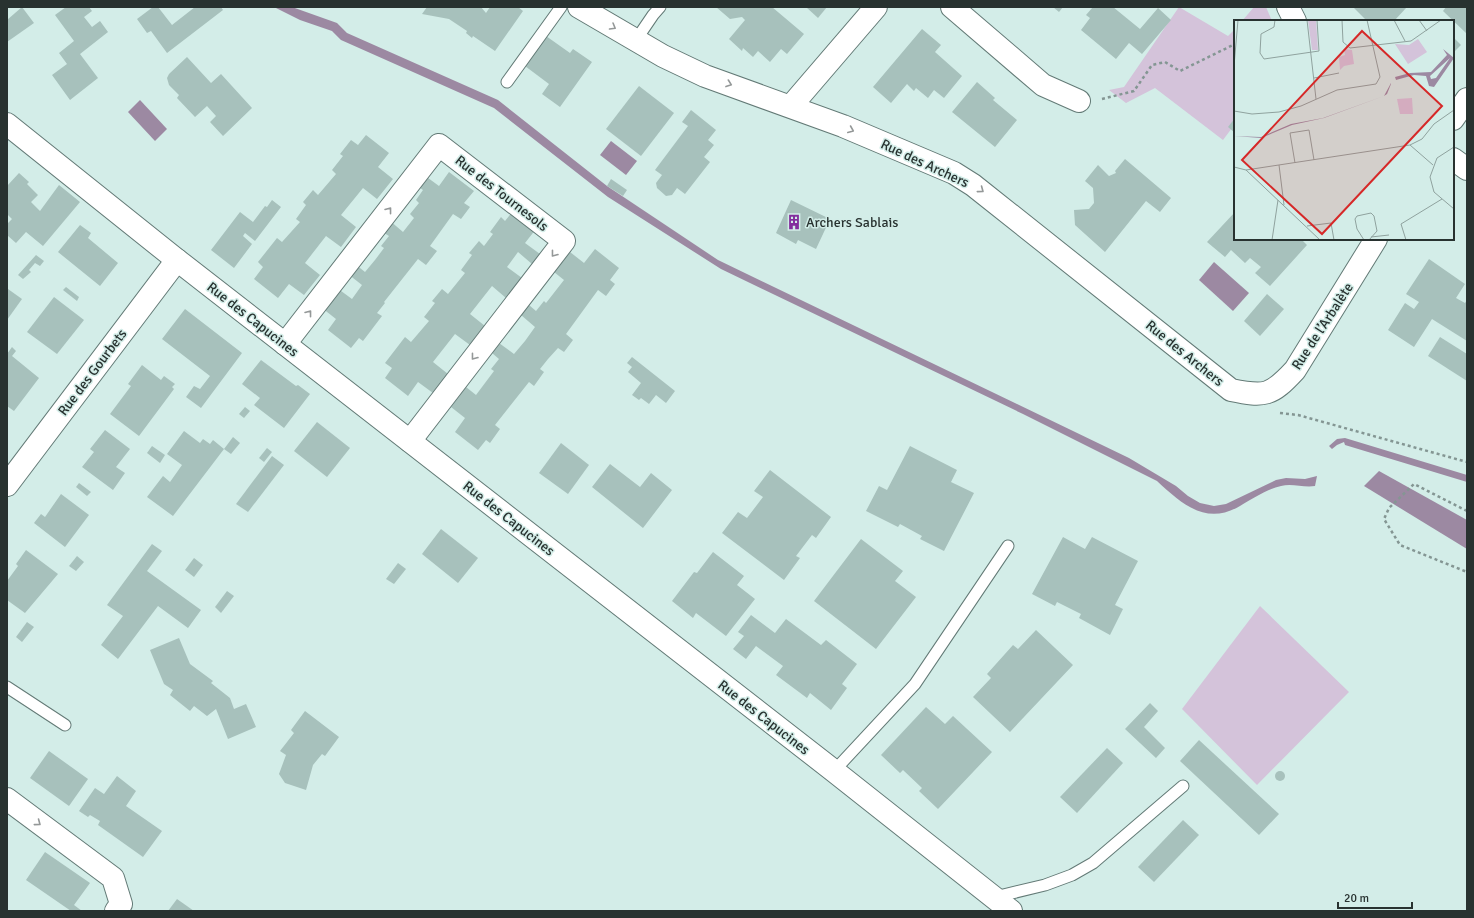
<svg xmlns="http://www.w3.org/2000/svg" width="1474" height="918" font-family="Signika,sans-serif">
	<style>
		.green { fill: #d4c3da }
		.water { fill: #9c89a2 }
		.building { fill: #a7c1bc }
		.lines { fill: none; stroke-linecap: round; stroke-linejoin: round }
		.lane-casing { stroke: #637a76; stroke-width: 13 }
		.street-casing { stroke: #637a76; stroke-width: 24 }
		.path { stroke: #849693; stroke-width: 2.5; stroke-dasharray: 3 3; stroke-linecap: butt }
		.lane { stroke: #fff; stroke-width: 11 }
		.street { stroke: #fff; stroke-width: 22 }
		.oneway { stroke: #949898 }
		.labels { text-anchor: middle; stroke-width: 3; stroke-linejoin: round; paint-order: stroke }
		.street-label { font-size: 14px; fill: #283230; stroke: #d3ede8 }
		.poi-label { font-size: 14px; fill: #283230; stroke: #d3ede8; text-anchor: start }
		.inset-road { fill: none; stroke: #8fa29e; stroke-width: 1 }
		.view { fill: #d62828; fill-opacity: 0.15; stroke: #d62828; stroke-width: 2 }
		.inset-edge { fill: none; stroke: #283230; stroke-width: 2 }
	</style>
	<rect width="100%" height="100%" fill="#d3ede8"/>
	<!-- green -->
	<g class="green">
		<path d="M1179 7 1228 36 1235 29V124L1223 140 1155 88 1126 103 1109 90 1124 87Z"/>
		<path d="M1254 7H1266L1272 21H1242Z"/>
		<path d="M1260 606 1349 692 1257 785 1182 709Z"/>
	</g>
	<!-- water -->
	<g class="water">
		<path d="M274 7H292L337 23 347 33 498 100 607 186 718 260 1129 458 1176 486 1188 496 1200 503 1214 506 1226 504 1276 480 1286 478 1305 479 1317 476 1315 486C1304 488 1292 483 1281 486 1267 489 1252 499 1240 506 1206 526 1182 504 1157 481L1023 414 721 269 608 197 494 108 341 40 332 31 300 20Z"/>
		<path d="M140 100 167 129 155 141 128 112Z"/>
		<path d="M611 141 637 161 626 175 600 155Z"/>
		<path d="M1214 262 1249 293 1233 311 1199 280Z"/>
		<path d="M1345 438 1467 475V482L1345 445 1344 442 1337 445 1332 449 1329 446 1337 439Z"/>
		<path d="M1379 471 1467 520V549L1364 486Z"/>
	</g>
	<!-- building -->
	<g class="building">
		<path d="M22 7 34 23 7 42V20Z"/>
		<path d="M66 7H89L92 11 84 17 92 27 100 21 108 32 80 54 98 78 70 100 52 75 67 64 59 53 74 41 55 15Z"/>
		<path d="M153 7H158L172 25 195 7H221L223 10 167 53 151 31 147 33 137 19Z"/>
		<path d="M427 7H481L486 13 490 7H518L523 11 495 51 473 36 472 38 466 33 467 31 449 19 422 14Z"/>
		<path d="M716 7H772L804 34 787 54 781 49 770 62 758 51 753 57 743 48 742 51 729 39 745 20 742 17 730 19Z"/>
		<path d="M806 7H827L818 18Z"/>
		<path d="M1053 7H1063L1059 12Z"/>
		<path d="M1093 7H1113L1140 29 1158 8 1171 20 1142 54 1129 43 1116 59 1081 30 1090 18 1086 15Z"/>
		<path d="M1353 7H1407L1394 21H1367Z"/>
		<path d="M1446 7H1467V34L1443 11Z"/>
		<path d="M922 29 941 45 935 52 962 76 944 98 934 90 928 98 916 88 914 91 907 84 891 103 873 87Z"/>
		<path d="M546 36 570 53 573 49 592 62 560 107 542 94 549 84 525 66Z"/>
		<path d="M1453 37 1461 45 1453 53Z"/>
		<path d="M187 57 211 83 221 74 252 108 223 136 210 122 216 116 207 106 195 117 177 98 179 95 169 85 167 78 169 74Z"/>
		<path d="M977 82 995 98 993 100 1017 120 995 147 952 112Z"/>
		<path d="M639 86 674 113 641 156 606 129Z"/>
		<path d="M691 110 716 130 708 140 714 145 704 157 710 162 685 194 677 188 672 195 666 196 657 188 656 183 662 175 655 170 688 126 682 122Z"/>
		<path d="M1235 118V133L1228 127Z"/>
		<path d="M366 135 389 153 378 167 393 179 377 199 363 188 341 215 356 227 341 247 326 236 305 263 320 275 304 295 289 284 278 298 254 279 263 267 258 262 277 238 282 242 300 222 296 219 306 205 303 202 313 190 318 195 336 174 332 170 343 156 340 154 351 140 358 145Z"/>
		<path d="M1125 159 1171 198 1160 212 1146 201 1105 252 1075 225 1074 210 1089 209 1094 203 1093 188 1085 181 1098 165 1109 176 1116 173 1115 171Z"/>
		<path d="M449 172 474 191 464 203 470 207 461 219 453 214 430 246 437 251 426 265 418 259 384 302 385 303 377 313 382 316 363 341 359 338 351 348 328 330 336 319 322 308 337 288 352 299 362 285 348 274 355 264 365 272 375 260 384 248 381 246 389 236 381 231 389 220 403 232 414 218 410 214 419 203 416 200 423 190 416 185 424 175 439 186Z"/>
		<path d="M19 173 29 182 27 184 38 195 31 202 40 211 59 185 80 202 43 246 26 232 16 243 7 235V224L12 219 7 214V186Z"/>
		<path d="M611 179 627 190 623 196 607 186Z"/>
		<path d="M272 200 281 207 255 241 245 233 243 236 252 244 234 268 211 250 240 212 253 222 265 206 267 207Z"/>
		<path d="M791 200 830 219 816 249 798 240 796 244 776 233Z"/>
		<path d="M513 211 536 229 525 243 540 254 532 264 518 252 507 267 522 278 506 298 492 286 470 314 485 326 470 345 455 334 433 362 448 374 433 393 418 382 408 396 385 378 392 368 385 363 405 337 411 342 429 321 424 317 435 303 432 301 442 289 448 294 465 273 461 270 472 255 469 253 479 241 484 246 493 234 490 232 501 217 505 221Z"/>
		<path d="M1235 212V239H1301L1307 245 1270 286 1255 273 1261 267 1250 258 1245 263 1231 250 1225 257 1207 242Z"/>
		<path d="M80 225 91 233 88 238 118 263 100 286 58 252Z"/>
		<path d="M595 249 619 268 610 280 615 284 606 296 598 290 566 334 573 340 564 352 558 348 548 359 540 369 544 372 534 386 529 382 495 425 500 429 490 443 486 440 478 450 455 432 465 418 451 407 466 387 476 395 494 371 491 369 499 359 492 353 499 343 514 354 525 341 535 327 521 315 529 305 536 311 544 301 546 303 564 280 554 272 570 252 584 263Z"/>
		<path d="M36 255 44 261 40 266 35 263 29 270 31 272 23 279 18 275Z"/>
		<path d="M1429 259 1465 284 1456 298 1465 303 1467 300V341L1432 319 1414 347 1388 330 1405 303 1414 309 1419 302 1406 294Z"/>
		<path d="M66 287 79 297 77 301 63 290Z"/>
		<path d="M8 289 22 299 7 320V289Z"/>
		<path d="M1267 294 1284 309 1260 336 1244 321Z"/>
		<path d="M54 297 84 320 57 354 27 332Z"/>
		<path d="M185 309 242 353 201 408 186 397 194 386 200 389 210 376 162 339Z"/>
		<path d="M1440 337 1467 354V381L1428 356Z"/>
		<path d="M12 347 16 351 12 356 39 378 14 411 7 406V354Z"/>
		<path d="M632 357 675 391 666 403 656 395 649 404 641 398 639 400 632 395 641 383 628 372 632 367 627 363Z"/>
		<path d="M261 360 296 386 298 385 310 394 284 428 254 405 260 398 242 384Z"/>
		<path d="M142 365 161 380 164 376 175 384 172 387 174 389 139 436 110 414 131 386 128 384Z"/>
		<path d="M245 407 250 411 244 418 239 414Z"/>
		<path d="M317 422 350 448 327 477 294 451Z"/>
		<path d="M105 430 130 449 116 467 125 473 113 490 82 467 94 452 90 449Z"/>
		<path d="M184 431 200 443 203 439 210 444 213 440 224 449 173 516 147 497 163 476 170 482 182 465 167 454Z"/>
		<path d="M233 437 240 443 231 454 224 449Z"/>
		<path d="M561 443 589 465 568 494 539 473Z"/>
		<path d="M152 446 165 455 160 463 147 453Z"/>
		<path d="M910 446 957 470 951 482 974 493 944 551 920 539 922 536 900 524 898 527 866 511 879 486 887 490Z"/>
		<path d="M267 448 272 452 264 462 259 458Z"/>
		<path d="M272 456 284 465 248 512 236 504Z"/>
		<path d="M610 464 640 487 651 473 672 490 643 528 592 487Z"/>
		<path d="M770 470 831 517 816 538 812 535 796 556 800 558 784 580 722 533 738 512 747 518 763 497 754 491Z"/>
		<path d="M79 483 91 492 87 496 76 487Z"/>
		<path d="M61 494 89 515 65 547 34 523 41 514 45 517Z"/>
		<path d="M441 529 478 558 458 583 422 554Z"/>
		<path d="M1063 537 1085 549 1092 537 1138 561 1115 605 1123 609 1110 635 1079 618 1081 614 1057 602 1055 606 1032 594Z"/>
		<path d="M861 539 903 571 895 581 916 597 876 649 814 601Z"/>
		<path d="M152 544 162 551 147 571 201 610 188 628 158 606 118 659 101 645 123 616 107 605Z"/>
		<path d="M26 550 58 574 25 613 7 600V581L18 566 16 564Z"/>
		<path d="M713 552 744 576 737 585 755 599 726 636 696 613 693 618 672 601 694 572 697 573Z"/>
		<path d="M77 556 84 562 76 571 69 566Z"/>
		<path d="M194 558 203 565 194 577 185 570Z"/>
		<path d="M398 563 406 569 394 584 386 579Z"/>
		<path d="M227 591 234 596 221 613 215 607Z"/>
		<path d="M751 615 775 633 786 619 821 645 826 640 857 664 842 684 847 688 831 710 810 693 807 698 776 675 783 666 756 646 746 659 733 649 744 636 738 632Z"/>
		<path d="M27 622 34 627 22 642 16 637Z"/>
		<path d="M1036 630 1073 665 1010 732 973 697 991 678 987 674 1013 645 1018 649Z"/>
		<path d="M179 638 190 664 213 681 211 683 230 698 234 709 246 704 256 727 228 739 216 709 207 716 194 706 190 711 170 695 173 690 164 684 150 650Z"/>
		<path d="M1150 703 1158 711 1144 727 1165 748 1156 758 1125 729Z"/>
		<path d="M926 707 945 724 953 716 992 752 938 809 919 791 922 788 903 770 900 773 881 755Z"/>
		<path d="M305 711 339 737 325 756 322 754 313 765 306 790 285 783 279 774 286 755 280 751 294 733 291 730Z"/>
		<path d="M1199 740 1279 814 1259 835 1180 761Z"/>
		<path d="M1107 748 1123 763 1077 813 1060 797Z"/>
		<path d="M49 751 88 779 69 806 30 778Z"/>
		<circle cx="1280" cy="776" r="5"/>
		<path d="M117 776 136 791 126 806 162 831 143 857 98 825 100 821 90 815 88 817 79 811 95 788 104 794Z"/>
		<path d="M1183 820 1199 835 1154 882 1138 867Z"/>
		<path d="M45 852 90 883 74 905 82 911H71L26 880Z"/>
		<path d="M177 899 194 911H168Z"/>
	</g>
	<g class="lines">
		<defs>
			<g id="lane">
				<path d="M636 40 653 15 660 7"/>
				<path d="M507 82 561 7"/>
				<path d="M7 687 65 725"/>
				<path d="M834 771 915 684 1008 546"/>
				<path d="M995 897 1045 885 1072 875 1093 863 1183 786"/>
			</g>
			<g id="street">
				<path d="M579 7 663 56 705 76 843 126 954 173 973 185 1231 390C1265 397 1271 396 1295 370L1376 239"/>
				<path d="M952 7 1043 85 1079 101"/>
				<path d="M1288 7 1295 21"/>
				<path d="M791 106 876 7"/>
				<path d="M1453 119 1467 99"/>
				<path d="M7 124 177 260 834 771 1011 911"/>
				<path d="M1453 159 1467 169"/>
				<path d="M285 344 439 145 564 241 410 441"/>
				<path d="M7 485 177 260"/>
				<path d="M7 799 113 878 121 904 116 911"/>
			</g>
		</defs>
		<!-- lane casing -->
		<use href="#lane" class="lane-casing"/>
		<!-- street casing -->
		<use href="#street" class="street-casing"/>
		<!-- path -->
		<g class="path">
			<path d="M1102 99 1134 91 1152 65 1165 62 1180 71 1235 44"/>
			<path d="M1280 413 1298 415 1467 462"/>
			<path d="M1467 511 1414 484 1389 508 1384 519 1400 545 1467 572"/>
		</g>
		<!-- lane -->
		<use href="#lane" class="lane"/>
		<!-- street -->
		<use href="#street" class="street"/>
	</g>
	<!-- one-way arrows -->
	<defs><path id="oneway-chevron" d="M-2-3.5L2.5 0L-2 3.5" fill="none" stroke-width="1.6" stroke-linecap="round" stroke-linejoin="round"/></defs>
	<g class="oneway">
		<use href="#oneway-chevron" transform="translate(613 27) rotate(30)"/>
		<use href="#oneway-chevron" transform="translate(729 84) rotate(20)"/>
		<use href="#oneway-chevron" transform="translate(851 130) rotate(23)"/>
		<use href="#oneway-chevron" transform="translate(981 190) rotate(37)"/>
		<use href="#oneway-chevron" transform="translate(389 210) rotate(-52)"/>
		<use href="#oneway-chevron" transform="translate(554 254) rotate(128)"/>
		<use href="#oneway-chevron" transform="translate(309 313) rotate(-52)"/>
		<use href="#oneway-chevron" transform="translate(474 357) rotate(128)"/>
		<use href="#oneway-chevron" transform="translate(38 823) rotate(37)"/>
	</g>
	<!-- icons -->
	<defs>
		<symbol id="building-bare" viewBox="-9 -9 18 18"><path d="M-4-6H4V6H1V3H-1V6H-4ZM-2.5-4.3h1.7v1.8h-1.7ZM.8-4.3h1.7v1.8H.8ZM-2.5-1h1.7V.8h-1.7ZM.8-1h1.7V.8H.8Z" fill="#832e9d" stroke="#d3ede8" stroke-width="2.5" paint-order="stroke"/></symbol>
	</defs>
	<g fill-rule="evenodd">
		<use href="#building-bare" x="783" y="211" width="22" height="22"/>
	</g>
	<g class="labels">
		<!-- street labels -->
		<g class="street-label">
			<text transform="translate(925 163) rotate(25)" y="5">Rue des Archers</text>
			<text transform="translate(502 193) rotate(38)" y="5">Rue des Tournesols</text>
			<text transform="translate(253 319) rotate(38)" y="5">Rue des Capucines</text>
			<text transform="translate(1322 326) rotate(-57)" y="5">Rue de l’Arbalète</text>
			<text transform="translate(1185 353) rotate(39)" y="5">Rue des Archers</text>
			<text transform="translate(92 372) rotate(-53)" y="5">Rue des Gourbets</text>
			<text transform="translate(509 518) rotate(38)" y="5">Rue des Capucines</text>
			<text transform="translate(764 717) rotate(38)" y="5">Rue des Capucines</text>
		</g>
		<!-- poi labels -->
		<g class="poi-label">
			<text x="806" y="227">Archers Sablais</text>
		</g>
	</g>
	<!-- overview -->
	<g transform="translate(1234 20)">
		<rect width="220" height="220" fill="#d3ede8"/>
		<path d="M74 0H82L84 30H78ZM184 19 193 32 174 44 161 24 175 25ZM110 29 118 30 120 44 110 46 106 50 105 37 111 35ZM178 78 179 94H166L163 79Z" fill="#d4c3da"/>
		<path d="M209 29 220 38 200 67 195 66 192 56 180 55 162 60 161 57 176 53 197 52 213 35ZM216 38 202 58 197 59 196 56ZM157 63V64L153 74 150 76 90 98 58 105 27 118 0 116 27 117 57 104 89 98 150 76Z" fill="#9c89a2" fill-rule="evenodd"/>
		<path class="inset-road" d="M41 0 40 7 27 14 26 33 30 39 85 31 83 0M73 0 82 79M108 0 109 22 116 28 177 21 207 0M160 0 171 21M185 0 193 11M0 46 4 0M80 58 105 53M0 91 18 94 45 92 67 86 103 70 142 64 146 57 133 0M176 125 199 145M220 127 203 138 196 157 200 172 220 189M61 143 56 113 75 110 80 140M45 145 50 185M0 147 12 150 176 125 188 119 200 104 220 90M12 150 86 220M73 206 97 203 100 220M137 217 155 215M38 220 44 180M130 220 123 209 121 199 123 196 137 193 140 196 143 211 135 220M172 220 167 204 208 179"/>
		<path class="view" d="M128 11 208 86 88 214 8 140Z"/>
		<rect width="220" height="220" class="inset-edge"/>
	</g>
	<!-- border -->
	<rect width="1474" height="918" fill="none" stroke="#283230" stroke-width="16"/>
	<!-- scale -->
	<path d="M1338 902v6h74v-6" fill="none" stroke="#283230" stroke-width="2"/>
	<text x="1344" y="902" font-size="12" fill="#283230" stroke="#d3ede8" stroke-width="3" paint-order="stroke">20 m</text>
</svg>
